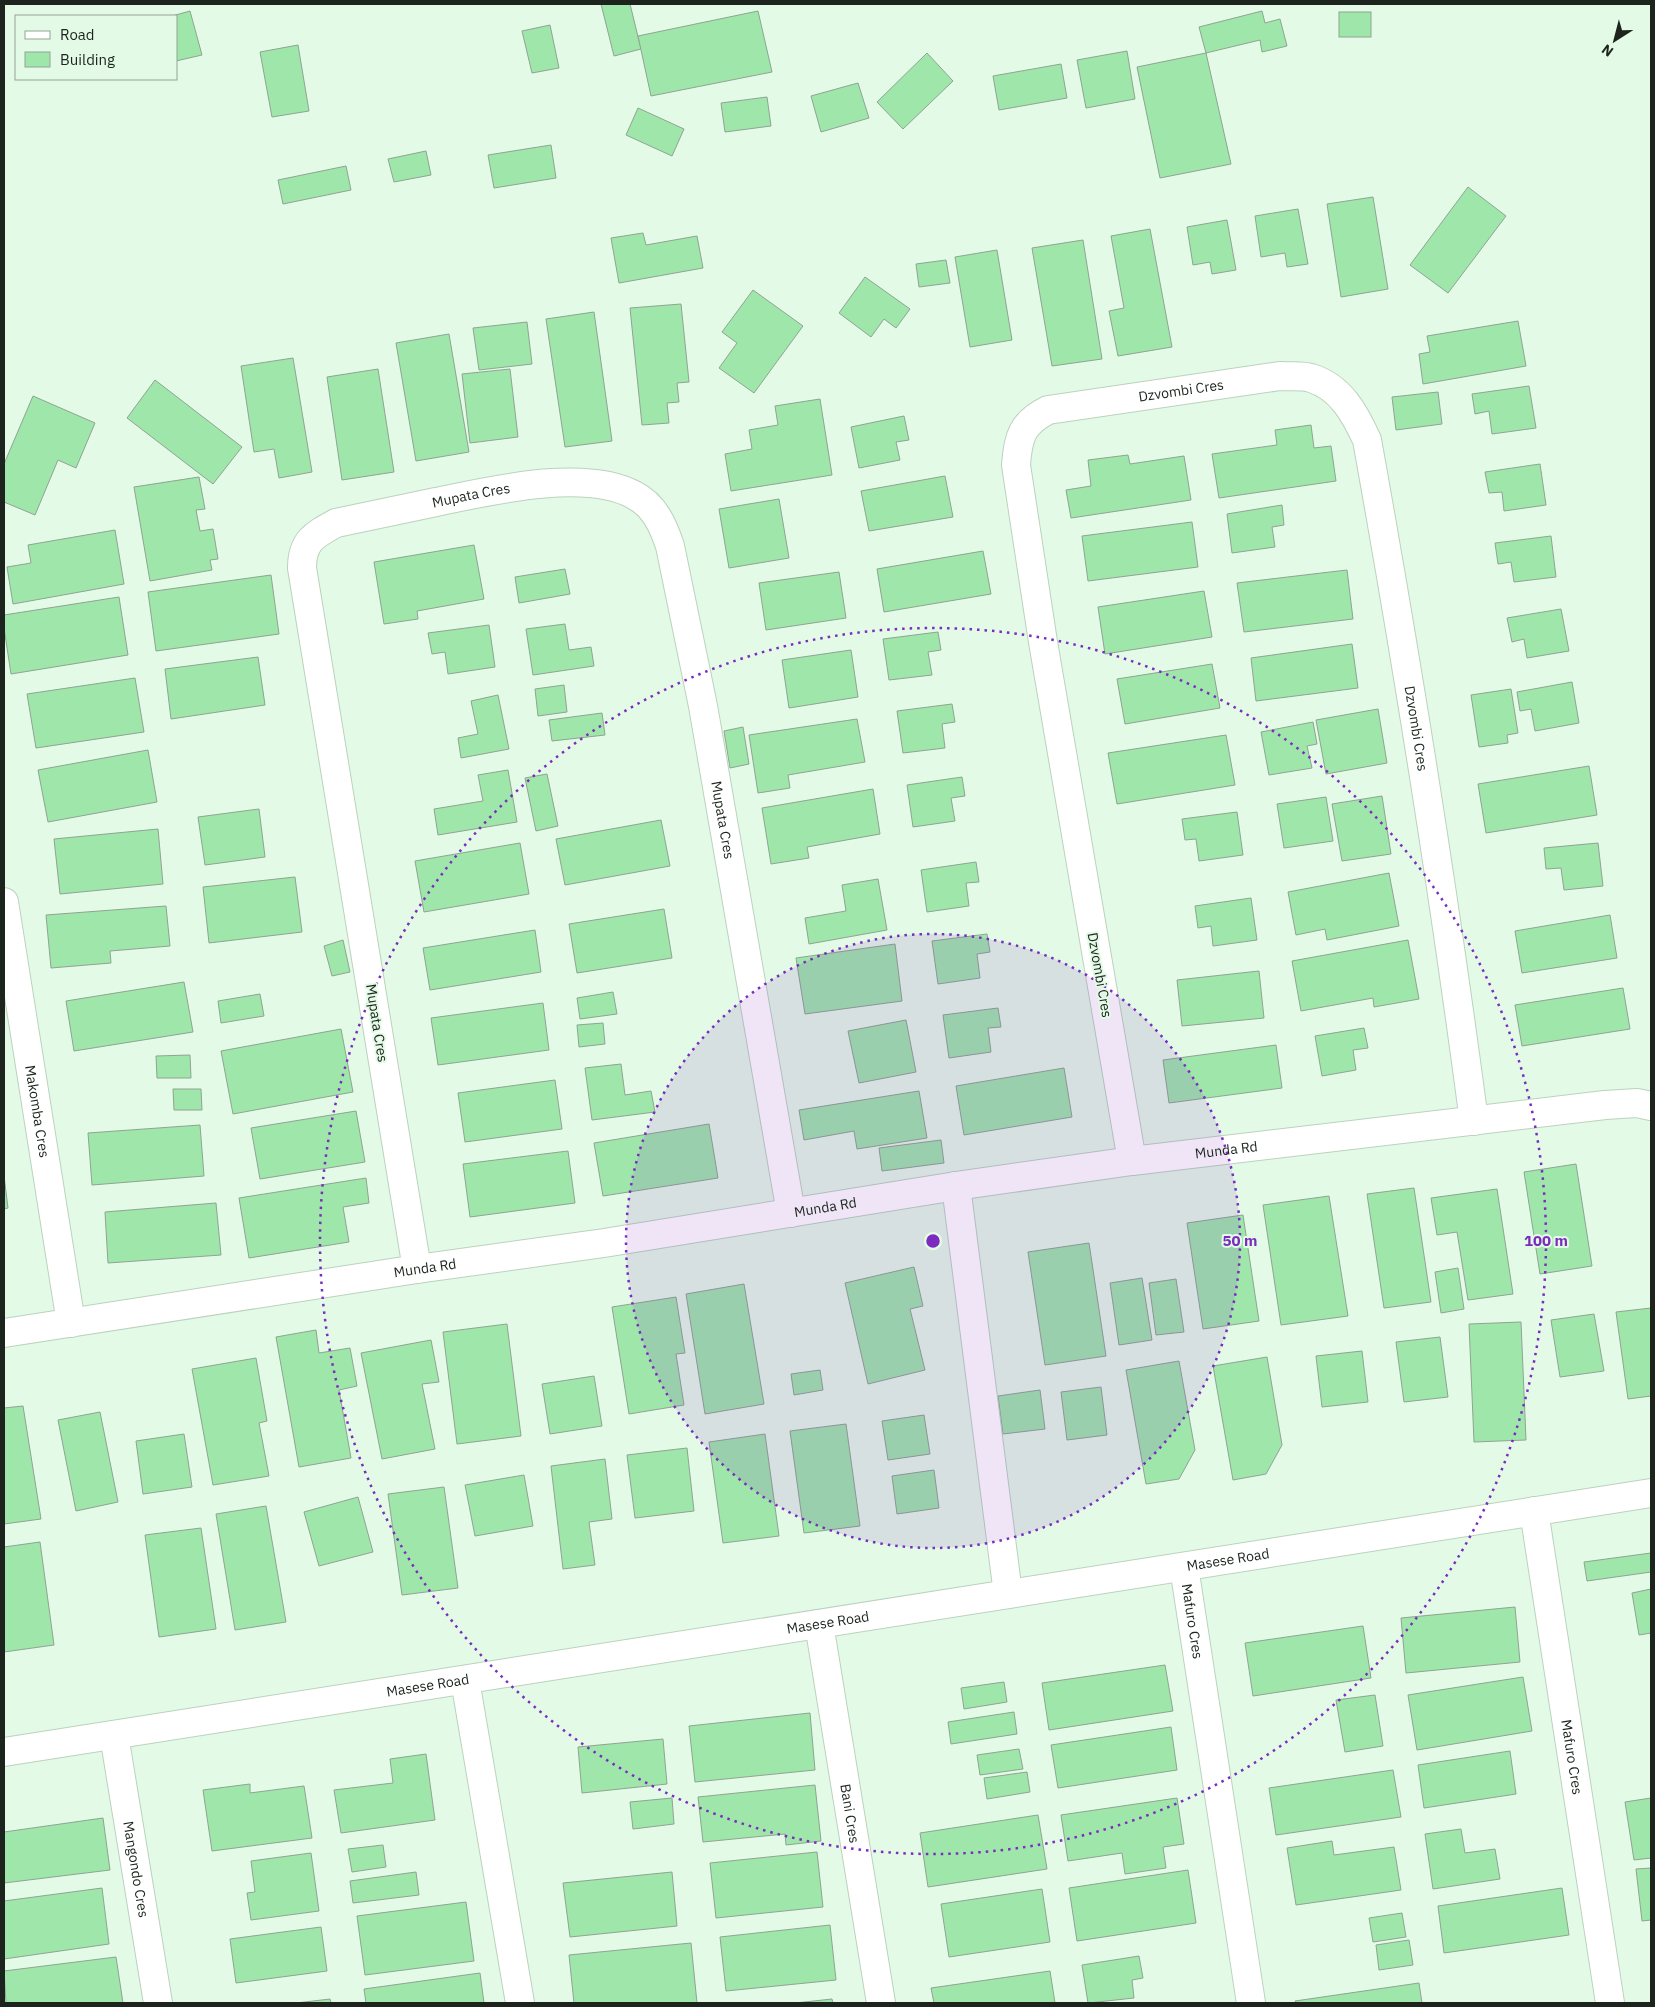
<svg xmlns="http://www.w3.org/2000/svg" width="1655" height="2007" font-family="'IBM Plex Sans',sans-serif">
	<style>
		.building { fill: #9fe6ab; stroke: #8fa492 }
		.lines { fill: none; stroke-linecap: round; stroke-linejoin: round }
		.minor-casing { stroke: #bcd2be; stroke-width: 30 }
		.minor { stroke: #fff; stroke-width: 28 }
		.ring { fill: none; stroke: #7b2cbf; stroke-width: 2.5; stroke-dasharray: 2.5 5 }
		.labels { text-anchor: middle; stroke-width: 4; stroke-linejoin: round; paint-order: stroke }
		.street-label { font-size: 14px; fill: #1c241d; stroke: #e3fae6 }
		.centre { fill: #7b2cbf; stroke: #e3fae6; stroke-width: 2.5 }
		.ring-label { font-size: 15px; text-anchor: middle; font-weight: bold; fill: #7b2cbf; stroke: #e3fae6; stroke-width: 4; stroke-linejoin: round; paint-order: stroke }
	</style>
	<rect width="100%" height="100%" fill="#e3fae6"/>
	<!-- building -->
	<g class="building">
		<path d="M601 4H630L641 49 614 56Z"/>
		<path d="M190 11 202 55 176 61V16H172Z"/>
		<path d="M758 11 772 72 651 96 638 36Z"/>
		<path d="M1262 11 1265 23 1280 19 1287 46 1262 52 1260 40 1206 53 1199 27Z"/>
		<rect x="1339" y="12" width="32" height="25"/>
		<path d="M550 25 559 68 532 73 522 31Z"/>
		<path d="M298 45 309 111 272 117 260 52Z"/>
		<path d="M1127 51 1135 99 1086 108 1077 60Z"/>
		<path d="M927 53 953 81 903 129 877 102Z"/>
		<path d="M1206 53 1231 164 1160 178 1137 67Z"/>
		<path d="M1061 64 1067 98 999 110 993 76Z"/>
		<path d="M858 83 869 118 821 132 811 96Z"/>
		<path d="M767 97 771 126 725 132 721 103Z"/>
		<path d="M638 108 684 129 672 156 626 135Z"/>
		<path d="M551 145 556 178 494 188 488 155Z"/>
		<path d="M426 151 431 175 394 182 388 159Z"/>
		<path d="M346 166 351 190 283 204 278 180Z"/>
		<path d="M1468 187 1506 216 1448 293 1410 265Z"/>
		<path d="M1373 197 1388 289 1341 297 1327 204Z"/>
		<path d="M1298 209 1308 264 1287 267 1285 253 1261 257 1255 216Z"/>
		<path d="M1227 220 1236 270 1212 274 1210 262 1193 265 1187 227Z"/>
		<path d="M1150 229 1172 347 1118 356 1109 311 1124 308 1111 236Z"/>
		<path d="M643 233 646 245 697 236 703 268 619 283 611 238Z"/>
		<path d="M1083 240 1102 359 1052 366 1032 248Z"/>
		<path d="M997 250 1012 340 970 347 955 257Z"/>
		<path d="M946 260 950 283 919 287 916 264Z"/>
		<path d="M865 277 910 309 896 328 884 319 871 337 839 313Z"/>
		<path d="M753 290 803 326 754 393 719 368 737 343 722 332Z"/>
		<path d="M681 304 689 382 677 383 679 402 667 403 669 423 642 425 630 308Z"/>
		<path d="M594 312 612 441 565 447 546 319Z"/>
		<path d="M1518 321 1526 366 1423 384 1419 354 1430 352 1427 336Z"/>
		<path d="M527 322 532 364 479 370 473 328Z"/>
		<path d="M449 334 469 452 416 461 396 343Z"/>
		<path d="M293 358 312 472 279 478 274 449 254 452 241 366Z"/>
		<path d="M378 369 394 472 342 480 327 377Z"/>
		<path d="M510 369 518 437 470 443 462 374Z"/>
		<path d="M155 380 242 447 213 484 127 418Z"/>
		<path d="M1529 386 1536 428 1492 434 1489 411 1475 414 1472 394Z"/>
		<path d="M1438 392 1442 424 1396 430 1392 397Z"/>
		<path d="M33 396 95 423 76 468 58 460 35 515 4 502V464Z"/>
		<path d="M820 399 832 475 731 491 725 454 752 449 749 430 778 425 775 406Z"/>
		<path d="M904 416 909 440 896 442 900 460 859 468 851 427Z"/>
		<path d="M1311 425 1314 448 1331 446 1336 481 1219 498 1212 454 1277 445 1275 430Z"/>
		<path d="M1128 455 1130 464 1184 456 1191 500 1071 518 1066 490 1091 486 1088 460Z"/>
		<path d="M1540 464 1546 505 1504 511 1502 492 1489 493 1485 472Z"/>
		<path d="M945 476 953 517 869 531 861 491Z"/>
		<path d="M199 477 205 509 196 510 200 531 213 529 218 559 210 560 212 570 150 581 134 487Z"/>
		<path d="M779 499 789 558 729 568 719 509Z"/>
		<path d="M1282 505 1284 525 1272 527 1275 547 1232 553 1227 514Z"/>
		<path d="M1192 522 1198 567 1088 581 1082 536Z"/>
		<path d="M115 530 124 584 13 604 7 567 31 563 28 545Z"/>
		<path d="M1551 536 1556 577 1514 582 1511 562 1498 564 1495 543Z"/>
		<path d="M474 545 484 599 417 611 418 619 384 624 374 562Z"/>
		<path d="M983 551 991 594 884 612 877 569Z"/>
		<path d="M565 569 570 594 519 603 515 577Z"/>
		<path d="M1347 570 1353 619 1244 632 1237 583Z"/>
		<path d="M839 572 846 618 766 630 759 583Z"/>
		<path d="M271 575 279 634 156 651 148 592Z"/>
		<path d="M1204 591 1212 637 1105 654 1098 607Z"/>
		<path d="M119 597 128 655 11 674 4 628V615Z"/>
		<path d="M1561 609 1569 651 1527 658 1524 639 1512 642 1507 618Z"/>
		<path d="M565 624 569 650 591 647 594 666 533 675 526 629Z"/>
		<path d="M489 625 495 667 448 674 445 652 432 654 428 633Z"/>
		<path d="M938 632 941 650 928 652 932 675 889 680 883 639Z"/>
		<path d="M1352 644 1358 688 1256 701 1251 658Z"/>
		<path d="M851 650 858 697 789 708 782 660Z"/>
		<path d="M258 657 265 705 171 719 165 669Z"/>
		<path d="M1212 664 1220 708 1125 724 1117 679Z"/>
		<path d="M135 678 144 732 36 748 27 694Z"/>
		<path d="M1572 682 1579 723 1535 731 1531 709 1520 711 1517 692Z"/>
		<path d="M564 685 567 712 538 716 535 689Z"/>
		<path d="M1511 689 1518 733 1507 735 1508 743 1479 747 1471 695Z"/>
		<path d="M498 695 509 749 461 758 458 738 478 734 471 701Z"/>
		<path d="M952 704 955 722 942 724 945 748 903 753 897 711Z"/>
		<path d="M1378 709 1387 763 1326 774 1316 720Z"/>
		<path d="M602 713 605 735 552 741 549 720Z"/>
		<path d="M857 719 865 762 788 775 790 788 758 793 749 735Z"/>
		<path d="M1313 722 1317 744 1307 746 1312 768 1269 775 1261 732Z"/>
		<path d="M743 727 749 764 730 768 724 731Z"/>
		<path d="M1226 735 1235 785 1117 804 1108 753Z"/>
		<path d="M148 750 157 802 48 822 38 770Z"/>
		<path d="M1589 766 1597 815 1486 833 1478 784Z"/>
		<path d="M508 770 517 822 438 835 434 809 483 801 478 775Z"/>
		<path d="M547 774 558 826 536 831 525 778Z"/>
		<path d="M962 777 965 796 951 798 955 821 913 827 907 785Z"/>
		<path d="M873 789 880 834 807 847 809 858 771 864 762 808Z"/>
		<path d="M1382 796 1391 854 1342 861 1332 804Z"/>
		<path d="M1326 797 1333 841 1284 848 1277 804Z"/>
		<path d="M259 809 265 857 205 865 198 817Z"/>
		<path d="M1237 812 1243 855 1199 861 1196 839 1185 840 1182 819Z"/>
		<path d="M661 820 670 866 565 885 556 839Z"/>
		<path d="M158 829 163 884 60 894 54 839Z"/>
		<path d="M520 843 529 894 424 912 415 861Z"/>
		<path d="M1598 843 1603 886 1564 890 1561 868 1546 869 1544 848Z"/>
		<path d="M976 862 979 882 966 883 969 906 927 912 921 870Z"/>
		<path d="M1389 873 1399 926 1327 940 1325 929 1296 935 1288 892Z"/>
		<path d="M295 877 302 932 209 943 203 887Z"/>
		<path d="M878 879 887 930 809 944 805 918 846 911 842 885Z"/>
		<path d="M1251 898 1257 940 1213 946 1211 926 1198 928 1195 906Z"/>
		<path d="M166 906 170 946 110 951 111 963 51 968 46 915Z"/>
		<path d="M664 909 672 958 577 973 569 924Z"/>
		<path d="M1610 915 1617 958 1522 973 1515 931Z"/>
		<path d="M535 930 541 972 430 990 423 948Z"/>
		<path d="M987 934 990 952 977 954 980 978 938 984 932 941Z"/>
		<path d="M343 940 350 972 332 976 324 946Z"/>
		<path d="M1408 940 1419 999 1374 1007 1373 998 1301 1011 1292 961Z"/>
		<path d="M895 944 902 1001 805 1014 796 958Z"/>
		<path d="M1259 971 1264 1018 1182 1026 1177 980Z"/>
		<path d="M184 982 193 1032 74 1051 66 1001Z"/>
		<path d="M1623 988 1630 1029 1522 1046 1515 1005Z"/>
		<path d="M613 992 617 1014 580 1019 577 998Z"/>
		<path d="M260 994 264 1016 221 1023 218 1001Z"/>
		<path d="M543 1003 549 1050 438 1065 431 1018Z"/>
		<path d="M998 1008 1001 1027 988 1028 991 1052 949 1058 943 1015Z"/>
		<path d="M906 1020 916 1072 859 1083 848 1031Z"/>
		<path d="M603 1023 605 1044 579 1047 577 1025Z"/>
		<path d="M1364 1028 1368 1048 1353 1050 1356 1070 1322 1076 1315 1036Z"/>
		<path d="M341 1029 353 1092 233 1114 221 1051Z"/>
		<path d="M1276 1045 1282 1088 1169 1103 1163 1060Z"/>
		<path d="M190 1055 191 1078H157L156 1056Z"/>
		<path d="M621 1064 625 1095 651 1091 655 1112 592 1120 585 1068Z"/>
		<path d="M1064 1068 1072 1117 964 1135 956 1086Z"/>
		<path d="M555 1080 562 1129 465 1142 458 1093Z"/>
		<path d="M173 1089H201L202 1110H174Z"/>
		<path d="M919 1091 927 1138 857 1149 854 1131 804 1140 799 1110Z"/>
		<path d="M356 1111 365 1162 260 1179 251 1128Z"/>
		<path d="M709 1124 718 1178 603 1196 594 1143Z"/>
		<path d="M200 1125 204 1176 92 1185 88 1133Z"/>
		<path d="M941 1140 944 1163 882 1171 879 1148Z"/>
		<path d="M568 1151 575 1203 470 1217 463 1164Z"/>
		<path d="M1576 1164 1592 1266 1540 1274 1524 1172Z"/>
		<path d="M4 1176 8 1208 4 1209Z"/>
		<path d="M366 1178 369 1203 343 1207 349 1242 249 1258 239 1198Z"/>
		<path d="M1414 1188 1431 1302 1384 1308 1367 1194Z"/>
		<path d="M1497 1189 1513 1294 1468 1300 1457 1232 1437 1235 1431 1198Z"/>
		<path d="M1329 1196 1348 1316 1281 1325 1263 1205Z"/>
		<path d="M216 1203 221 1255 108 1263 105 1212Z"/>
		<path d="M1243 1215 1259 1321 1203 1329 1187 1223Z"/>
		<path d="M1089 1243 1106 1356 1045 1365 1028 1252Z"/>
		<path d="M914 1267 923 1306 910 1309 925 1370 868 1384 845 1283Z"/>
		<path d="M1458 1268 1464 1309 1441 1313 1435 1272Z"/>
		<path d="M1142 1278 1152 1340 1119 1345 1110 1283Z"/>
		<path d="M1176 1279 1184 1332 1156 1335 1149 1283Z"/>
		<path d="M744 1284 764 1404 705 1414 686 1294Z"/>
		<path d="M676 1297 685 1353 676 1354 684 1405 629 1414 612 1307Z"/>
		<path d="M1651 1308V1396L1628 1399 1616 1312Z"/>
		<path d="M1594 1314 1604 1371 1560 1377 1551 1320Z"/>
		<path d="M1521 1322 1526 1440 1474 1442 1469 1324Z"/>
		<path d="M507 1324 521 1436 457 1444 443 1332Z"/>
		<path d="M316 1330 319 1353 350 1348 357 1386 339 1390 351 1458 299 1467 276 1337Z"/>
		<path d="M1440 1337 1448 1397 1404 1402 1396 1342Z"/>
		<path d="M431 1340 439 1382 422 1384 435 1449 382 1459 361 1353Z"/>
		<path d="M1362 1351 1368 1402 1322 1407 1316 1356Z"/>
		<path d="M1267 1357 1282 1445 1266 1474 1233 1480 1213 1366Z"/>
		<path d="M256 1358 267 1421 259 1423 269 1476 213 1485 192 1369Z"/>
		<path d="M1179 1361 1195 1450 1179 1479 1146 1484 1126 1370Z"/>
		<path d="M820 1370 823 1390 794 1395 791 1374Z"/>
		<path d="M594 1376 602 1426 550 1434 542 1384Z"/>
		<path d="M1101 1387 1107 1435 1067 1440 1061 1392Z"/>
		<path d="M1040 1390 1045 1429 1003 1434 998 1396Z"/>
		<path d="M23 1406 41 1519 4 1524V1408Z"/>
		<path d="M100 1412 118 1502 76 1511 58 1420Z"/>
		<path d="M924 1415 930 1454 888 1460 882 1421Z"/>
		<path d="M846 1424 860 1526 804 1533 790 1431Z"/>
		<path d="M184 1434 192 1487 143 1494 136 1441Z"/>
		<path d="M765 1434 779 1536 723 1543 709 1442Z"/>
		<path d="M687 1448 694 1511 635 1518 627 1455Z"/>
		<path d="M605 1459 612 1519 589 1522 595 1565 563 1569 551 1466Z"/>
		<path d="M934 1470 939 1508 897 1514 892 1476Z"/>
		<path d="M524 1475 533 1526 475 1536 465 1485Z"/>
		<path d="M444 1487 458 1588 402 1595 388 1494Z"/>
		<path d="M358 1497 373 1552 319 1566 304 1512Z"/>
		<path d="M266 1506 286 1622 235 1630 216 1514Z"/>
		<path d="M201 1528 216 1629 159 1637 145 1535Z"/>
		<path d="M40 1542 54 1645 4 1652V1547Z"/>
		<path d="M1651 1553V1572L1587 1581 1584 1562Z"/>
		<path d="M1651 1589V1633L1639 1635 1632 1593Z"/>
		<path d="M1515 1607 1520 1662 1406 1673 1401 1618Z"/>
		<path d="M1363 1626 1371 1678 1253 1696 1245 1643Z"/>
		<path d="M1165 1665 1173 1711 1049 1730 1042 1683Z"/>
		<path d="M1523 1677 1532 1731 1417 1750 1408 1695Z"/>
		<path d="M1004 1682 1007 1702 964 1709 961 1688Z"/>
		<path d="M1375 1695 1383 1746 1345 1752 1336 1700Z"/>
		<path d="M1014 1712 1017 1734 951 1744 948 1722Z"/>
		<path d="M810 1713 815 1770 695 1782 689 1726Z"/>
		<path d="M1171 1727 1177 1770 1058 1788 1051 1745Z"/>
		<path d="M663 1739 667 1784 582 1793 578 1747Z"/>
		<path d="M1019 1749 1023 1769 980 1775 977 1755Z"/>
		<path d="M1510 1751 1516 1794 1424 1808 1418 1765Z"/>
		<path d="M426 1754 435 1820 341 1833 334 1790 393 1783 390 1759Z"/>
		<path d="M1393 1770 1401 1817 1276 1835 1269 1788Z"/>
		<path d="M1027 1772 1030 1792 987 1799 984 1778Z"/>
		<path d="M250 1784V1793L304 1786 312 1838 212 1851 203 1790Z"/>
		<path d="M815 1785 821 1841 786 1845 785 1834 703 1842 698 1797Z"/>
		<path d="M672 1798 674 1824 633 1829 630 1802Z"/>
		<path d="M1177 1798 1184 1844 1163 1847 1166 1868 1125 1874 1122 1853 1068 1861 1061 1815Z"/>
		<path d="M1651 1798V1858L1634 1860 1625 1802Z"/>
		<path d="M1038 1815 1047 1869 928 1887 920 1833Z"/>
		<path d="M103 1818 110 1870 4 1883V1832Z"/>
		<path d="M1461 1829 1465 1853 1495 1849 1500 1879 1433 1889 1425 1834Z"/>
		<path d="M1332 1841 1334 1855 1394 1847 1401 1890 1296 1905 1287 1848Z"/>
		<path d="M383 1845 386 1867 352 1872 348 1849Z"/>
		<path d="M817 1852 823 1907 716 1918 710 1863Z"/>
		<path d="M311 1853 319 1911 251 1920 247 1893 255 1892 251 1861Z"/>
		<path d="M1651 1868V1920L1642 1921 1636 1869Z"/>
		<path d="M1188 1870 1196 1923 1077 1941 1069 1888Z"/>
		<path d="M416 1872 419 1895 353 1903 350 1881Z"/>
		<path d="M672 1872 677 1926 570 1937 563 1883Z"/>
		<path d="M102 1888 109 1944 4 1959V1901Z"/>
		<path d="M1562 1888 1569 1935 1444 1953 1438 1906Z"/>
		<path d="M1042 1889 1050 1942 949 1957 941 1904Z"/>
		<path d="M466 1902 474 1961 365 1975 357 1916Z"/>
		<path d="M1402 1913 1406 1937 1373 1942 1369 1918Z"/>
		<path d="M830 1925 836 1980 726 1991 720 1937Z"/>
		<path d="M321 1927 327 1971 236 1983 230 1939Z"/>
		<path d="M1409 1940 1413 1965 1379 1970 1376 1945Z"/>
		<path d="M691 1943 697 2003H574L569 1955Z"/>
		<path d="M1139 1956 1143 1978 1132 1980 1134 1998 1088 2003 1082 1965Z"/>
		<path d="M116 1957 123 2003H6L4 1971Z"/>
		<path d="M1050 1971 1055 2003H934L931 1988Z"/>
		<path d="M480 1973 484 2003H366L364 1989Z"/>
		<path d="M1419 1983 1422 2003H1296L1295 2001Z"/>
		<path d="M330 1999 331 2003H296Z"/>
		<path d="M832 1999 833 2003H795Z"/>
	</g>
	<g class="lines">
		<defs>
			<g id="minor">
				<path id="s1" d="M4 902 71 1323"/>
				<path id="s2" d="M1132 1161 1043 642 1016 465C1018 437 1022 423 1048 410L1280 376C1289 377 1302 375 1311 378 1341 387 1355 414 1367 440 1408 667 1444 894 1474 1121"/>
				<path d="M956 1186 1008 1594"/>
				<path id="s3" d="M417 1269 302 568C302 541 314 535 336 523 369 516 403 509 436 502 489 491 585 468 634 495 654 505 663 525 670 546L703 706 791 1213"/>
				<path id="s4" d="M4 1333 417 1269 604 1243 956 1186 1132 1161 1605 1105 1637 1103 1651 1106"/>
				<path id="s5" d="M1534 1511 1610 2003"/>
				<path id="s6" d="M1184 1567 1251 2003"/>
				<path id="s7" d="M819 1624 881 2003"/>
				<path d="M465 1680 520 2003"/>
				<path id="s8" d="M114 1735 158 2003"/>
				<path id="s9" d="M4 1752 1651 1493"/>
			</g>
		</defs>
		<!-- minor casing -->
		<use href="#minor" class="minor-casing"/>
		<!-- minor -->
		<use href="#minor" class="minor"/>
	</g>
	<!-- distance rings -->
	<circle cx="933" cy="1241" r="307" fill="#7b2cbf" fill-opacity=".12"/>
	<g class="ring">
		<circle cx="933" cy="1241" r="307"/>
		<circle cx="933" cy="1241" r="613"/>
	</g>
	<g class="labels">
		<!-- street labels -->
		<g class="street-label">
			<text dy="5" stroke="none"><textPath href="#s2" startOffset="908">Dzvombi Cres</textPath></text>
			<text dy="5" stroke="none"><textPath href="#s3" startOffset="909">Mupata Cres</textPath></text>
			<text dy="5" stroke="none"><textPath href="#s2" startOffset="1418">Dzvombi Cres</textPath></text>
			<text dy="5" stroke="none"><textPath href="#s3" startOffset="1418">Mupata Cres</textPath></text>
			<text transform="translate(1100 975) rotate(80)" y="5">Dzvombi Cres</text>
			<text transform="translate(377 1023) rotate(81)" y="5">Mupata Cres</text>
			<text dy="5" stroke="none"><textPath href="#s1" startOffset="212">Makomba Cres</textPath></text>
			<text dy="5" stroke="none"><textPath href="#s4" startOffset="1236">Munda Rd</textPath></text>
			<text dy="5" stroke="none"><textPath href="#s4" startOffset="831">Munda Rd</textPath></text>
			<text dy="5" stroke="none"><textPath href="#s4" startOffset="426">Munda Rd</textPath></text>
			<text dy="5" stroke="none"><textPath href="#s9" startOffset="1239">Masese Road</textPath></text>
			<text dy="5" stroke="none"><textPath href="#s9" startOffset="834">Masese Road</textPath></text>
			<text dy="5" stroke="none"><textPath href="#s6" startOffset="55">Mafuro Cres</textPath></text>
			<text dy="5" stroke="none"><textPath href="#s9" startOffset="429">Masese Road</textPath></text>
			<text dy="5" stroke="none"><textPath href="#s5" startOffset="249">Mafuro Cres</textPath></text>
			<text dy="5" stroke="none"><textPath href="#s7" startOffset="192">Bani Cres</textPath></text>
			<text dy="5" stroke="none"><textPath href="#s8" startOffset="136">Mangondo Cres</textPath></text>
		</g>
	</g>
	<circle cx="933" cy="1241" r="8" class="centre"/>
	<g class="ring-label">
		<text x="1240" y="1246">50 m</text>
		<text x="1546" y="1246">100 m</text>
	</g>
	<!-- border -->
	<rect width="1655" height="2007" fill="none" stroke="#1c241d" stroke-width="10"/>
	<!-- legend -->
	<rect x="15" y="15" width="162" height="65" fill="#e3fae6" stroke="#93a496"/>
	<rect x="25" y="31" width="25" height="8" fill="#ffffff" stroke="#93a496"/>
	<text x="60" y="40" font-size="15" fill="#1c241d">Road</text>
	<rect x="25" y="52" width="25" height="15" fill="#9fe6ab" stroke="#93a496"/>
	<text x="60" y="65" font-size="15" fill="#1c241d">Building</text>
	<!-- north arrow -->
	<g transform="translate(1615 40) rotate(216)" stroke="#e3fae6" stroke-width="4" paint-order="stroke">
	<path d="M0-4L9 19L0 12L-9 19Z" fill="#1c241d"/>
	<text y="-8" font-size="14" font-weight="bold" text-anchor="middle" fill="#1c241d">N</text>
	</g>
</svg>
